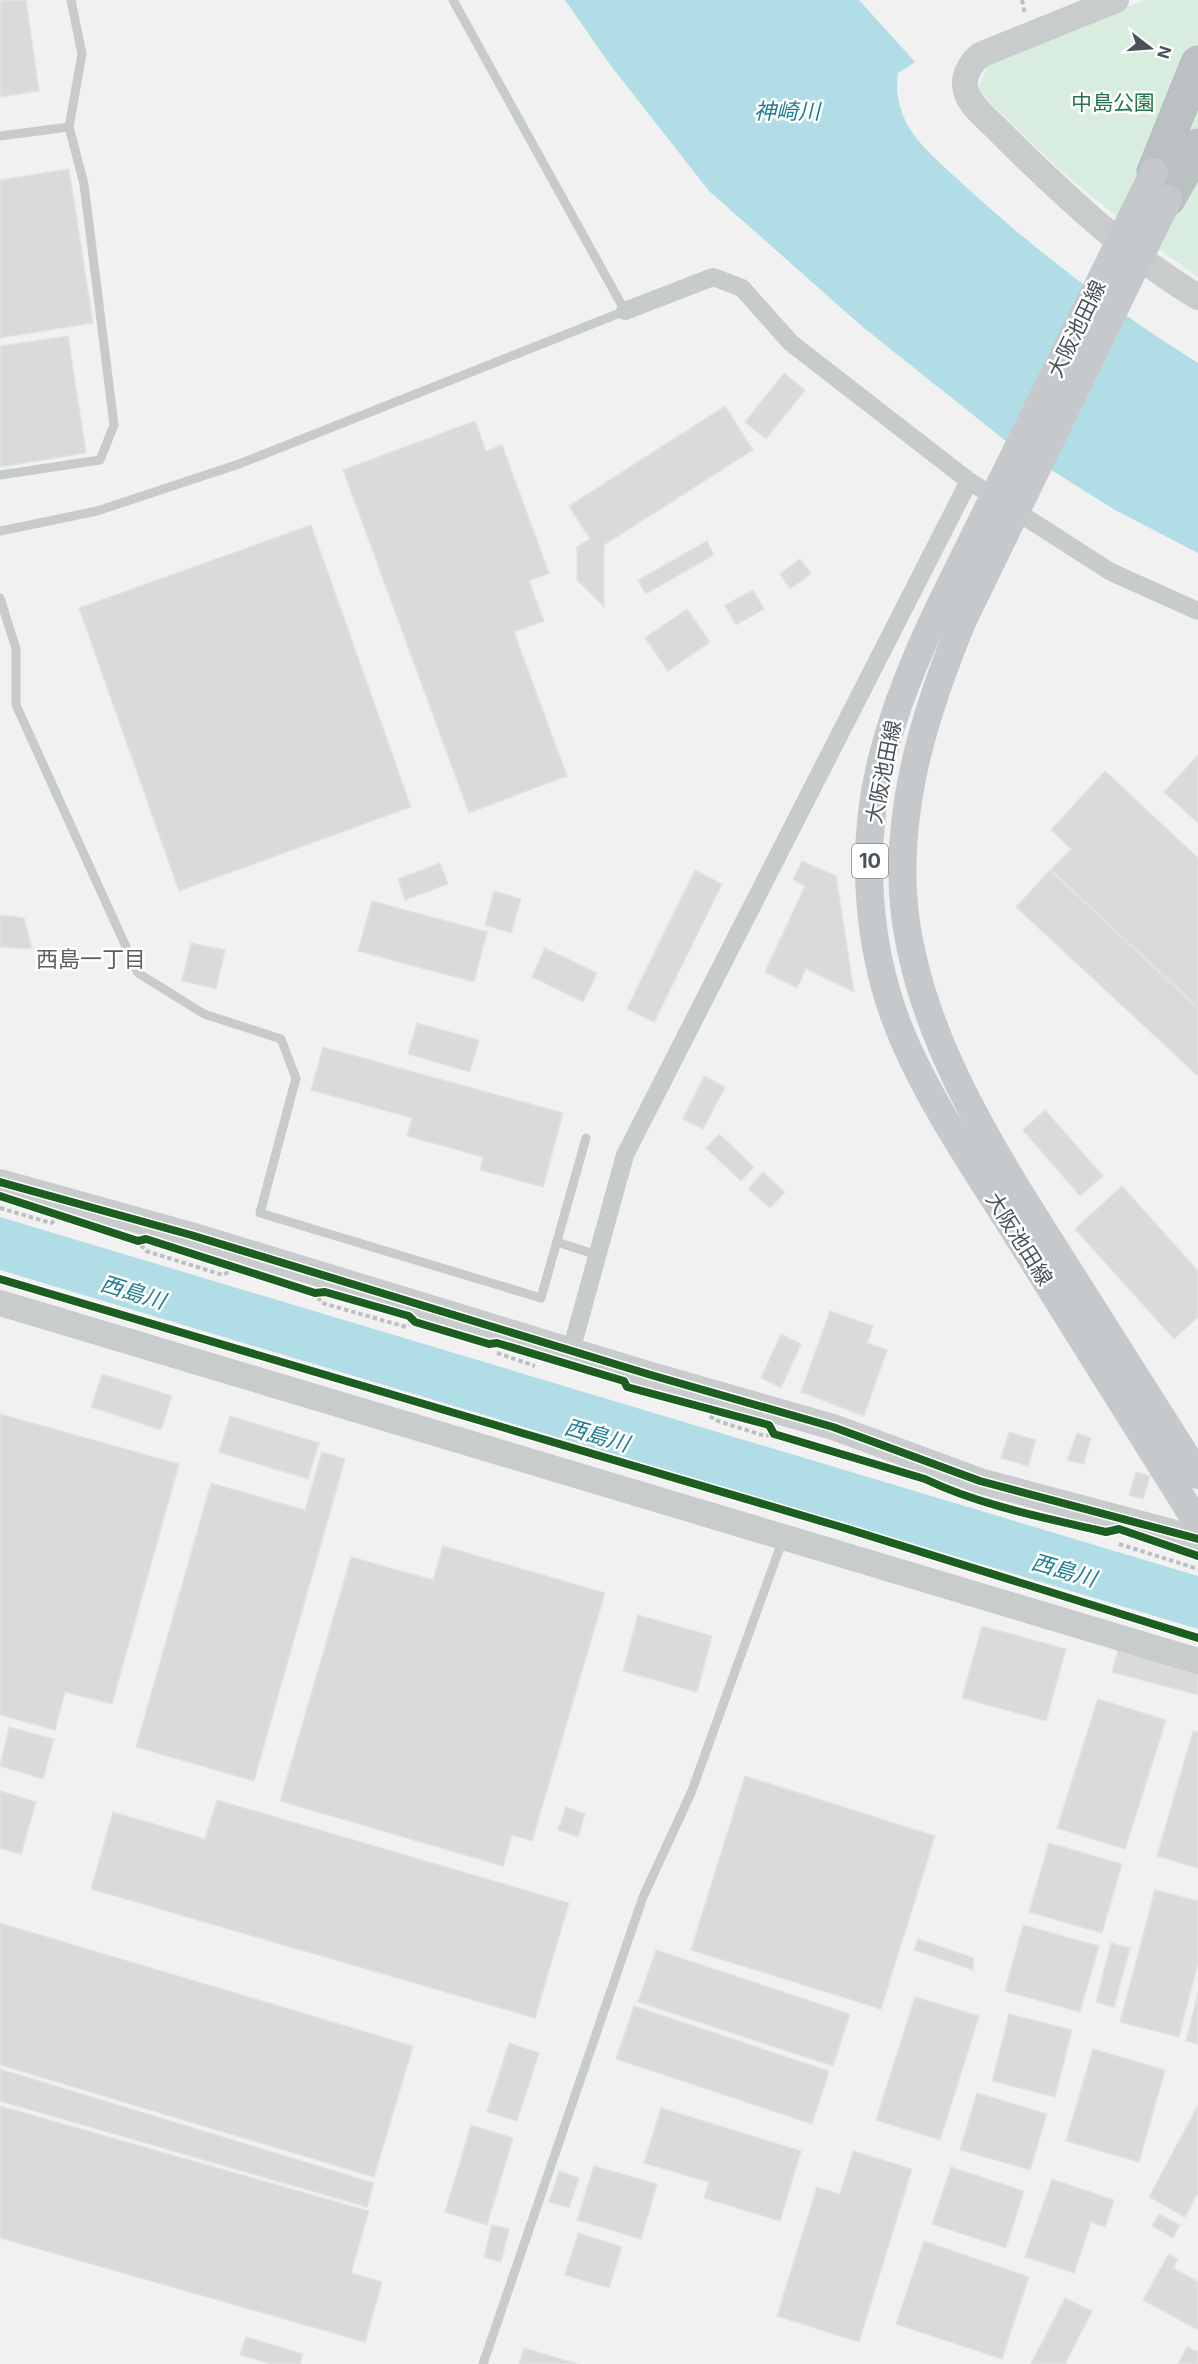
<svg xmlns="http://www.w3.org/2000/svg" width="1198" height="2364" font-family="Inter,'Noto Sans JP',sans-serif">
	<style>
		.green { fill: #d8eddf }
		.water { fill: #b1dde6 }
		.building { fill: #dadadb; stroke: #e2e3e3; stroke-width: 1.5 }
		.lines { fill: none; stroke-linecap: round; stroke-linejoin: round }
		.highway-casing { stroke: #b7bbbe; stroke-width: 35 }
		.path { stroke: #b9c2bf; stroke-width: 4; stroke-dasharray: 4.5 3; stroke-linecap: butt }
		.lane { stroke: #c8cbcc; stroke-width: 9 }
		.street { stroke: #c8cbcc; stroke-width: 18 }
		.secondary { stroke: #c9cccd; stroke-width: 26 }
		.highway { stroke: #bbc0c3; stroke-width: 33 }
		.primary-bridge { stroke: #c6c9cb; stroke-width: 28 }
		.cycleway-casing { stroke: #fff; stroke-width: 11 }
		.cycleway { stroke: #1b5e20; stroke-width: 8 }
		.labels { text-anchor: middle; stroke-width: 5; stroke-linejoin: round; paint-order: stroke }
		.shield { fill: #fff; stroke: #80878c; stroke-width: 1.5 }
		.shield-label { font-size: 20px; font-weight: bold; fill: #4a535a }
		.park-label { font-size: 21px; fill: #237347; stroke: #fff }
		.street-label { font-size: 21px; fill: #4a535a; stroke: #fff }
		.water-label { font-size: 22px; font-style: italic; fill: #1e7f92; stroke: #fff }
		.neighbourhood-label { font-size: 22px; fill: #5d6063; stroke: #fff }
	</style>
	<rect width="100%" height="100%" fill="#f1f1f1"/>
	<!-- green -->
	<path class="green" d="M1145 0H1198V277L1146 240 1062 172 978 91 990 60Z"/>
	<!-- water -->
	<g class="water">
		<path d="M565 0H859L915 62 898 73C895 92 899 109 908 126 921 148 946 168 965 186 1037 252 1115 311 1198 363V553L1115 510 1007 442 864 328 709 191 608 62Z"/>
		<path d="M0 1217 1198 1576V1629L0 1270Z"/>
	</g>
	<!-- building -->
	<g class="building">
		<path d="M0 0H26L39 91 0 97Z"/>
		<path d="M69 169 93 323 0 338V180Z"/>
		<path d="M68 336 86 453 0 467V346Z"/>
		<path d="M784 373 805 390 766 439 745 422Z"/>
		<path d="M725 406 753 450 604 545V607L577 580V547L590 539 569 506Z"/>
		<path d="M475 421 486 451 502 445 549 573 529 581 544 621 514 632 567 776 469 813 343 470Z"/>
		<path d="M311 525 411 807 179 891 79 608Z"/>
		<path d="M707 541 714 555 646 594 638 580Z"/>
		<path d="M800 559 811 574 790 589 780 574Z"/>
		<path d="M753 590 764 609 736 625 725 605Z"/>
		<path d="M687 609 710 642 668 671 645 638Z"/>
		<path d="M1198 755V823L1164 792Z"/>
		<path d="M1105 771 1198 858V1008L1051 870 1071 849 1051 830Z"/>
		<path d="M802 861 836 876 854 992 806 969 797 988 765 972 805 886 793 880Z"/>
		<path d="M440 863 448 884 405 900 398 879Z"/>
		<path d="M695 870 722 884 654 1022 627 1009Z"/>
		<path d="M1050 870 1198 1008V1076L1016 907Z"/>
		<path d="M494 891 521 899 511 933 485 925Z"/>
		<path d="M372 901 487 932 474 982 358 951Z"/>
		<path d="M0 915 24 918 32 949 0 947Z"/>
		<path d="M191 943 225 950 216 989 182 981Z"/>
		<path d="M545 948 597 973 583 1002 532 977Z"/>
		<path d="M417 1023 479 1040 470 1072 408 1054Z"/>
		<path d="M323 1047 563 1113 543 1187 480 1170 483 1157 407 1136 412 1118 311 1090Z"/>
		<path d="M704 1076 725 1087 703 1129 683 1119Z"/>
		<path d="M1045 1110 1103 1176 1080 1196 1023 1130Z"/>
		<path d="M719 1134 754 1167 741 1181 706 1148Z"/>
		<path d="M763 1172 785 1192 770 1208 748 1189Z"/>
		<path d="M1122 1186 1198 1271V1317L1174 1339 1075 1229Z"/>
		<path d="M830 1311 873 1326 867 1343 887 1350 864 1416 801 1392Z"/>
		<path d="M781 1334 801 1344 781 1388 761 1378Z"/>
		<path d="M102 1374 172 1396 161 1430 91 1407Z"/>
		<path d="M0 1414 179 1464 112 1704 65 1692 55 1730 0 1715Z"/>
		<path d="M230 1416 319 1443 308 1479 219 1452Z"/>
		<path d="M1009 1432 1036 1440 1028 1466 1001 1458Z"/>
		<path d="M1077 1433 1091 1438 1084 1464 1067 1460Z"/>
		<path d="M322 1452 345 1459 254 1781 136 1747 211 1483 305 1510Z"/>
		<path d="M1136 1472 1150 1476 1143 1499 1129 1495Z"/>
		<path d="M443 1546 605 1593 532 1841 512 1835 503 1866 280 1801 351 1557 433 1580Z"/>
		<path d="M638 1615 712 1636 697 1692 623 1671Z"/>
		<path d="M982 1626 1066 1649 1046 1721 962 1698Z"/>
		<path d="M1118 1650 1198 1672V1695L1112 1672Z"/>
		<path d="M1098 1699 1166 1720 1125 1849 1057 1828Z"/>
		<path d="M9 1727 54 1739 43 1779 0 1766Z"/>
		<path d="M1193 1731 1198 1732V1868L1157 1856Z"/>
		<path d="M745 1776 935 1836 881 2009 691 1950Z"/>
		<path d="M0 1791 36 1802 21 1854 0 1848Z"/>
		<path d="M217 1800 569 1903 535 2018 91 1889 113 1812 205 1839Z"/>
		<path d="M566 1807 585 1814 578 1837 558 1830Z"/>
		<path d="M1049 1843 1122 1864 1102 1933 1029 1912Z"/>
		<path d="M1155 1890 1198 1901V1963L1179 2037 1120 2022Z"/>
		<path d="M0 1923 413 2046 374 2177 0 2065Z"/>
		<path d="M1023 1925 1099 1946 1080 2012 1005 1991Z"/>
		<path d="M918 1939 974 1958 973 1970 914 1950Z"/>
		<path d="M1111 1943 1130 1948 1114 2007 1096 2002Z"/>
		<path d="M656 1950 850 2014 833 2066 638 2002Z"/>
		<path d="M1198 1993V2044L1186 2041Z"/>
		<path d="M915 1997 979 2016 940 2140 876 2120Z"/>
		<path d="M634 2006 829 2071 812 2124 616 2059Z"/>
		<path d="M1009 2014 1072 2030 1055 2097 992 2081Z"/>
		<path d="M509 2043 539 2053 517 2121 487 2112Z"/>
		<path d="M1093 2049 1165 2070 1139 2162 1066 2141Z"/>
		<path d="M0 2069 374 2183 367 2207 0 2101Z"/>
		<path d="M977 2093 1047 2114 1030 2170 960 2150Z"/>
		<path d="M1198 2105V2193L1185 2217 1149 2197Z"/>
		<path d="M0 2106 369 2211 351 2273 382 2282 365 2342 0 2238Z"/>
		<path d="M661 2108 801 2151 780 2221 704 2198 709 2182 644 2163Z"/>
		<path d="M471 2125 513 2138 487 2225 445 2212Z"/>
		<path d="M853 2151 912 2169 859 2342 777 2316 817 2187 840 2194Z"/>
		<path d="M594 2166 657 2184 641 2239 577 2220Z"/>
		<path d="M951 2167 1024 2191 1006 2248 932 2224Z"/>
		<path d="M559 2171 579 2178 569 2208 549 2202Z"/>
		<path d="M1052 2179 1114 2200 1105 2227 1091 2222 1074 2273 1025 2257Z"/>
		<path d="M1159 2214 1180 2225 1173 2238 1152 2226Z"/>
		<path d="M492 2225 509 2229 501 2262 484 2257Z"/>
		<path d="M578 2233 622 2247 609 2288 565 2275Z"/>
		<path d="M924 2241 1029 2277 1002 2359 896 2324Z"/>
		<path d="M1169 2254 1178 2259 1173 2268 1198 2282V2330L1143 2300Z"/>
		<path d="M1065 2298 1092 2311 1065 2364H1031Z"/>
		<path d="M246 2337 303 2354 300 2364H272L240 2355Z"/>
		<path d="M1187 2347 1198 2352V2364H1178Z"/>
		<path d="M524 2348 578 2364H519Z"/>
	</g>
	<g class="lines">
		<defs>
			<g id="highway">
				<path d="M1154 172 1198 63"/>
				<path d="M1168 199 1198 146"/>
			</g>
		</defs>
		<!-- highway casing -->
		<use href="#highway" class="highway-casing"/>
		<!-- path -->
		<g class="path">
			<path d="M1022 0 1025 14"/>
			<path d="M0 1208 51 1223 56 1220"/>
			<path d="M141 1245 146 1251 223 1275 231 1271"/>
			<path d="M318 1297 322 1303 406 1327 409 1325"/>
			<path d="M497 1353 535 1366"/>
			<path d="M381 1391 951 1561"/>
			<path d="M710 1416 715 1420 765 1436 773 1434"/>
			<path d="M1119 1544 1198 1569"/>
		</g>
		<!-- lane -->
		<g class="lane">
			<path d="M0 136 69 127"/>
			<path d="M0 475 100 460 114 425 84 184 69 127 82 54 71 0"/>
			<path d="M0 531 97 511 239 464 625 311 453 0"/>
			<path d="M0 598 16 649V705L138 973 204 1014 281 1039 296 1078 260 1213 541 1298 586 1138"/>
			<path d="M557 1242 597 1255"/>
			<path d="M483 2364 643 1897 691 1793 783 1539"/>
		</g>
		<!-- street -->
		<g class="street">
			<path d="M625 311 713 277 742 288 791 343 969 481 1111 572 1198 611"/>
			<path d="M571 1351 625 1155 969 481"/>
		</g>
		<!-- secondary -->
		<g class="secondary">
			<path d="M1116 0 980 55C970 64 962 77 966 91 970 107 990 121 1001 133 1060 192 1126 254 1198 297"/>
			<path d="M0 1182 191 1235 651 1375 833 1427 980 1481 1198 1539"/>
			<path d="M0 1303 1198 1661"/>
		</g>
		<!-- highway -->
		<use href="#highway" class="highway"/>
		<!-- primary-bridge -->
		<g class="primary-bridge">
			<path d="M1154 172 939 608C917 654 897 701 884 751 858 846 866 956 906 1045 936 1112 978 1173 1017 1235 1077 1331 1138 1428 1198 1524"/>
			<path d="M1168 199 962 622C927 708 898 797 903 892 911 1031 1000 1162 1072 1276 1114 1342 1156 1409 1198 1475"/>
		</g>
		<defs>
			<g id="cycleway">
				<path d="M0 1182 191 1235 651 1375 833 1427 980 1481 1198 1539"/>
				<path d="M0 1196 138 1241 146 1239 315 1293 325 1292 409 1316 415 1322 489 1344 497 1343 624 1381 627 1387 769 1425 774 1434 925 1479C981 1506 1046 1518 1106 1532L1119 1529 1198 1556"/>
				<path d="M0 1279 841 1527 1198 1638"/>
			</g>
		</defs>
		<!-- cycleway casing -->
		<use href="#cycleway" class="cycleway-casing"/>
		<!-- cycleway -->
		<use href="#cycleway" class="cycleway"/>
	</g>
	<g class="labels">
		<!-- shield labels -->
		<rect class="shield" x="852" y="844" width="36" height="34" rx="4.5"/>
		<g class="shield-label">
			<text x="870" y="868">10</text>
		</g>
		<!-- park labels -->
		<g class="park-label">
			<text x="1113" y="110">中島公園</text>
		</g>
		<!-- street labels -->
		<g class="street-label">
			<text transform="translate(1077 329) rotate(-64)" y="7">大阪池田線</text>
			<text transform="translate(884 772) rotate(-79)" y="7">大阪池田線</text>
			<text transform="translate(1019 1239) rotate(58)" y="7">大阪池田線</text>
		</g>
		<!-- water labels -->
		<g class="water-label">
			<text x="787" y="119">神崎川</text>
			<text transform="translate(133 1292) rotate(17)" y="8">西島川</text>
			<text transform="translate(597 1435) rotate(16)" y="8">西島川</text>
			<text transform="translate(1064 1570) rotate(16)" y="8">西島川</text>
		</g>
		<!-- neighbourhood labels -->
		<g class="neighbourhood-label">
			<text x="91" y="967">西島一丁目</text>
		</g>
	</g>
	<!-- north arrow -->
	<g transform="translate(1150 48) rotate(107)" stroke="#ffffff" stroke-width="4.5" paint-order="stroke">
	<path d="M0-4.5L10 22L0 15L-10 22Z" fill="#4a535a"/>
	<text y="-9" font-size="16" font-weight="bold" text-anchor="middle" fill="#4a535a">N</text>
	</g>
</svg>
